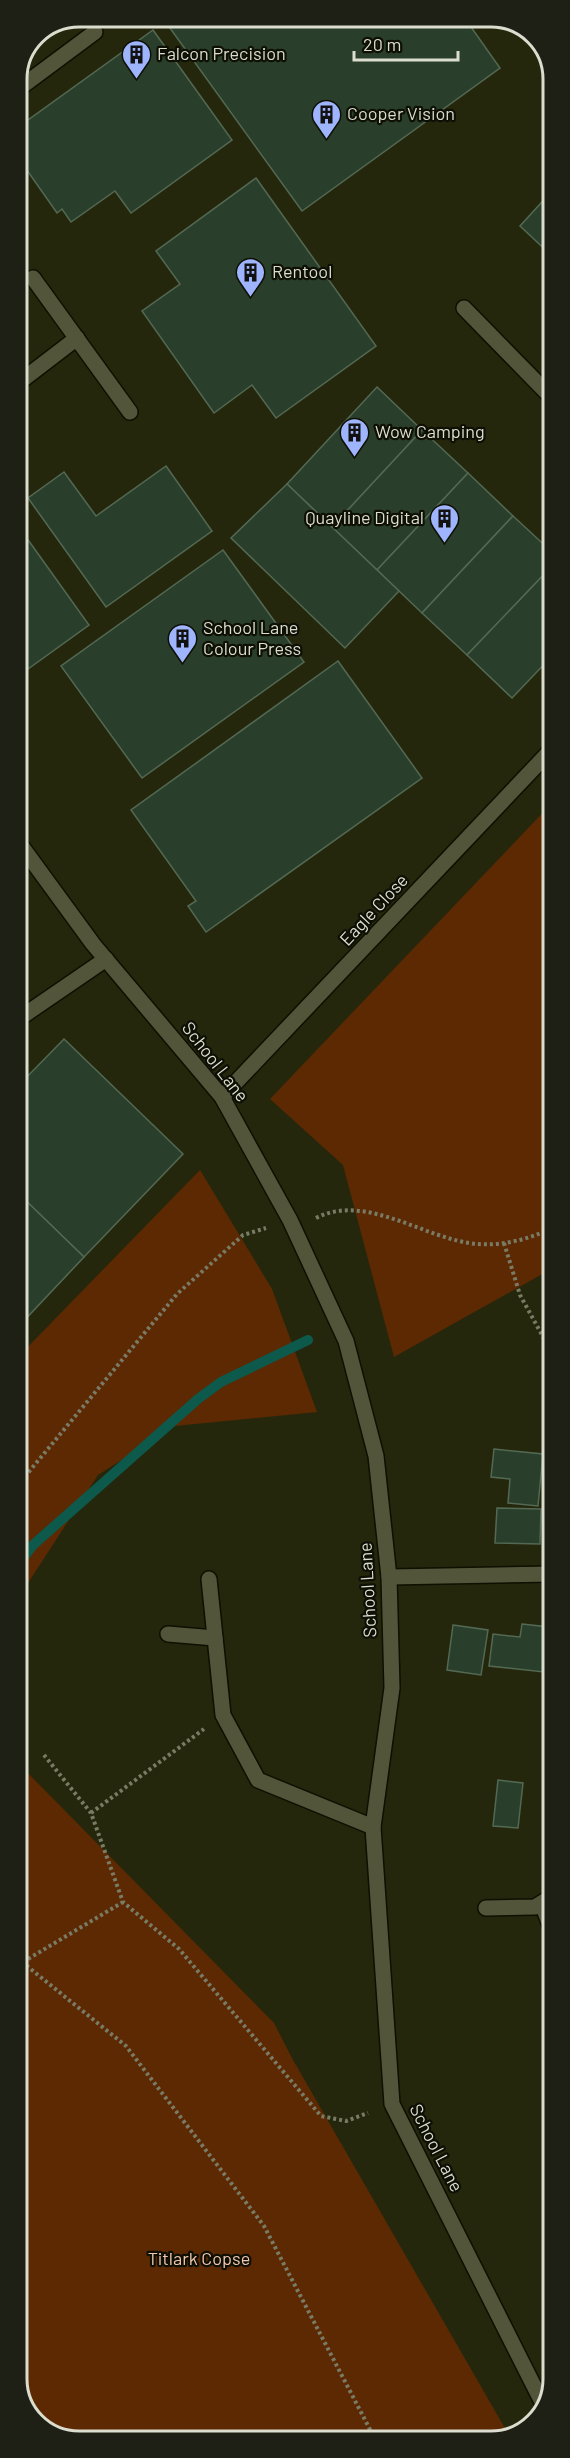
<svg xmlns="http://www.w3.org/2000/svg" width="570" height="2458" font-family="Barlow,sans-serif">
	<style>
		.green { fill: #5c2903 }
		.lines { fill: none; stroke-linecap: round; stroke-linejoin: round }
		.stream { stroke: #0d594b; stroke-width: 10 }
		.building { fill: #2a3f2b; stroke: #536953; stroke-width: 1.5 }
		.minor-casing { stroke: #0e1000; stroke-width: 18 }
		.path { stroke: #797b65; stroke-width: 4; stroke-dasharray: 3 3; stroke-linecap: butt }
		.minor { stroke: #525539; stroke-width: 15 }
		.labels { text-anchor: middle; stroke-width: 4.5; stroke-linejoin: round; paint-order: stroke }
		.poi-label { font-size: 18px; fill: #dbdece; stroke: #0e0f05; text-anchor: start }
		.street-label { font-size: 18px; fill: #dbdece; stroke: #0e0f05 }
		.park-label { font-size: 18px; fill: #f2c6ad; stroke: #0e0f05 }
		.rim { fill: none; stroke: #dbdece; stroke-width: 3 }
	</style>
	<rect width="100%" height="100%" fill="#25270c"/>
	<!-- green -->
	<g class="green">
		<path d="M553 802V1268L394 1357 343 1165 270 1099Z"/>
		<path d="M200 1170 272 1289 317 1412 175 1426 98 1475 17 1600V1358Z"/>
		<path d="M17 1762 274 2023 293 2060 506 2430 494 2440 71 2441 35 2424 18 2391Z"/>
	</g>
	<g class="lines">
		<!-- stream -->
		<path class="stream" d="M17 1566 33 1545 198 1399 221 1382 308 1340"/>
	</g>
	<!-- building -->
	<g class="building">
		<path d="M162 17H464L500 68 302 211Z"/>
		<path d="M153 30 232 140 131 213 115 191 71 222 62 209 57 213 17 156V128Z"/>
		<path d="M256 178 376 346 276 418 252 385 214 413 142 311 180 284 156 251Z"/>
		<path d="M552 191V256L520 226Z"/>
		<path d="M377 387 422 430 332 527 287 484Z"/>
		<path d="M422 430 468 473 377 570 332 527Z"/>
		<path d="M166 466 212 531 106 607 28 498 64 472 96 516Z"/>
		<path d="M468 473 513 516 422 613 377 570Z"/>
		<path d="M287 484 399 591 345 648 231 538Z"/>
		<path d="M513 516 553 553V565L467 655 422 613Z"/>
		<path d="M26 537 89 625 28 669 17 653V544Z"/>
		<path d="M223 550 304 662 142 778 61 666Z"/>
		<path d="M553 565V655L512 698 467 655Z"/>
		<path d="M338 661 422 778 206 932 188 906 196 901 131 810Z"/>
		<path d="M64 1039 183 1154 84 1257 17 1192V1087Z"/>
		<path d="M17 1192 84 1257 17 1328Z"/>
		<path d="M494 1449 543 1454 538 1506 508 1503 510 1479 491 1477Z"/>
		<path d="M497 1508 541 1509 540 1544 495 1543Z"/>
		<path d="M522 1624 549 1627 544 1672 489 1666 493 1634 520 1637Z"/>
		<path d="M453 1625 488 1630 481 1675 447 1670Z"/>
		<path d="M498 1780 523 1783 518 1828 493 1826Z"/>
	</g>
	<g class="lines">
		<defs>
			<g id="minor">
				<path d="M17 90 95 32"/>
				<path d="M33 278 130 412"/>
				<path d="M464 308 553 399"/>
				<path d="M17 384 77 338"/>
				<path d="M17 840 93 944 222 1097 290 1220 346 1341 376 1456 389 1577 392 1688 373 1827 392 2104 544 2406"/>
				<path d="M17 1020 106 959"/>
				<path d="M222 1097 553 748"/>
				<path d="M389 1577 553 1574"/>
				<path d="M209 1579 223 1715 258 1780 373 1827"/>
				<path d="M168 1634 215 1638"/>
				<path d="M542 1904 553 1933"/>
				<path d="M486 1908 535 1907 553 1896"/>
			</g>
		</defs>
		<!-- minor casing -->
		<use href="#minor" class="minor-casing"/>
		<!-- path -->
		<g class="path">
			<path d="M316 1218C366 1192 426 1240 477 1244 503 1246 529 1239 553 1228"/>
			<path d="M504 1243 520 1295 553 1355"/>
			<path d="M17 1486 177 1294 243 1235 266 1228"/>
			<path d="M44 1755 91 1813 123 1902 179 1949 321 2116 346 2121 368 2113"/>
			<path d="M91 1813 204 1729"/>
			<path d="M17 1958 126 2046 264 2226 376 2441"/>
			<path d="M23 1962 123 1902"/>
		</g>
		<!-- minor -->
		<use href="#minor" class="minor"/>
	</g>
	<!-- icons -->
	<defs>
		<symbol id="building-pin" viewBox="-11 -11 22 30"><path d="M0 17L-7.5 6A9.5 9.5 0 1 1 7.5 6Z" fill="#9eb4fd" stroke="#0e0f05"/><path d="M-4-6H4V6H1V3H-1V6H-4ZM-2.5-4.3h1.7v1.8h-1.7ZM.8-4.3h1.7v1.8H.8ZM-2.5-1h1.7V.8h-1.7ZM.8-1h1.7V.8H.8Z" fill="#111"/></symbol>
	</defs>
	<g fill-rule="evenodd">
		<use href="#building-pin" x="120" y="38" width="33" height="45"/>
		<use href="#building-pin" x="310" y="98" width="33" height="45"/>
		<use href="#building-pin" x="234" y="256" width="33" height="45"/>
		<use href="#building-pin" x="338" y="416" width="33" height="45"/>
		<use href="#building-pin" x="428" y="502" width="33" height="45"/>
		<use href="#building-pin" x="166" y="622" width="33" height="45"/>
	</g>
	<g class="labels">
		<!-- poi labels -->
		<g class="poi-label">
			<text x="157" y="60">Falcon Precision</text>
			<text x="347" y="120">Cooper Vision</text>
			<text x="272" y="278">Rentool</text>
			<text x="375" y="438">Wow Camping</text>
			<text x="424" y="524" text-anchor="end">Quayline Digital</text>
			<text x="203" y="634">School Lane<tspan x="203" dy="21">Colour Press</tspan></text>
		</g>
		<!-- street labels -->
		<g class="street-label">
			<text transform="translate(374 910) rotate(-47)" y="6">Eagle Close</text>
			<text transform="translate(215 1062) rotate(52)" y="6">School Lane</text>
			<text transform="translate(368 1590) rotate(-93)" y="6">School Lane</text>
			<text transform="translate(436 2148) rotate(63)" y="6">School Lane</text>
		</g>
		<!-- park labels -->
		<g class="park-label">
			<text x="199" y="2265">Titlark Copse</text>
		</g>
	</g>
	<!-- crop -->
	<path d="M0 0H570V2458H0ZM79 27H491A52 52 0 0 1 543 79V2379A52 52 0 0 1 491 2431H79A52 52 0 0 1 27 2379V79A52 52 0 0 1 79 27Z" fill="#1e2015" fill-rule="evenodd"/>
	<path class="rim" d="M79 27H491A52 52 0 0 1 543 79V2379A52 52 0 0 1 491 2431H79A52 52 0 0 1 27 2379V79A52 52 0 0 1 79 27Z"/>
	<!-- scale -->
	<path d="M354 51v9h104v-9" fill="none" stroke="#dbdece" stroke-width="3"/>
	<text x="363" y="51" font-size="18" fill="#dbdece" stroke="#0e0f05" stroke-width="4.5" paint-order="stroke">20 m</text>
</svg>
